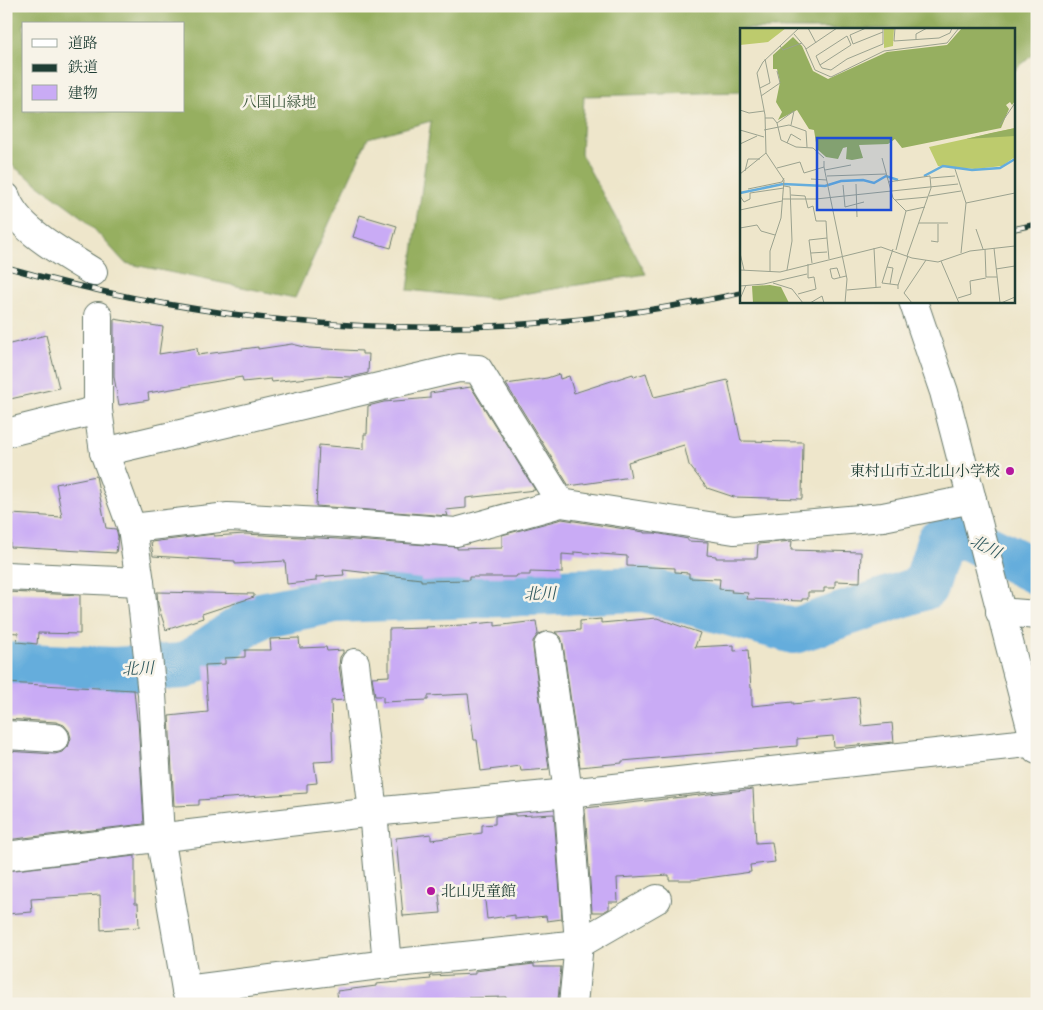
<svg xmlns="http://www.w3.org/2000/svg" width="1043" height="1010" font-family="'Libre Caslon Text','Noto Serif JP',serif">
	<style>
		.forest { fill: #96af60; stroke: #5a764a; fill-rule: evenodd }
		.lines { fill: none; stroke-linecap: round; stroke-linejoin: round }
		.river { stroke: #65addc; stroke-width: 46 }
		.building { fill: #c9abf5 }
		.minor-casing { stroke: #677869; stroke-width: 30 }
		.minor { stroke: #fff; stroke-width: 28 }
		.rail-casing { stroke: #1f3d34; stroke-width: 5.5 }
		.rail { stroke: #f7f3e8; stroke-width: 4; stroke-dasharray: 11; stroke-linecap: butt }
		.poi-dot { fill: #b5179e; stroke: #f7f3e8; stroke-width: 2 }
		.labels { text-anchor: middle; stroke-width: 5; stroke-linejoin: round; paint-order: stroke }
		.park-label { font-size: 15px; fill: #3f593f; stroke: #f7f3e8 }
		.poi-label { font-size: 15px; fill: #1f3d34; stroke: #f7f3e8; text-anchor: end }
		.water-label { font-size: 16px; font-style: italic; fill: #30595e; stroke: #f7f3e8 }
		.inset-river { fill: none; stroke: #65addc; stroke-width: 2.5 }
		.inset-road { fill: none; stroke: #9ba28f; stroke-width: 1 }
		.view { fill: #1d4ed8; fill-opacity: 0.15; stroke: #1d4ed8; stroke-width: 2.5 }
		.inset-edge { fill: none; stroke: #1f3d34; stroke-width: 2.5 }
	</style>
	<rect width="100%" height="100%" fill="#f7f3e8"/>
	<filter id="ink" filterUnits="userSpaceOnUse"><feTurbulence type="fractalNoise" baseFrequency=".02" numOctaves="2"/><feDisplacementMap in="SourceGraphic" scale="10" xChannelSelector="R" yChannelSelector="G"/><feConvolveMatrix kernelMatrix="1 2 1 2 8 2 1 2 1" color-interpolation-filters="sRGB"/></filter>
	<filter id="wash" filterUnits="userSpaceOnUse"><feTurbulence type="fractalNoise" baseFrequency=".0096" numOctaves="4" result="noise"/><feDisplacementMap in="SourceGraphic" scale="20" xChannelSelector="R" yChannelSelector="G"/><feGaussianBlur stdDeviation="1.12" result="paint"/><feColorMatrix in="noise" values="0 0 0 0 0 0 0 0 0 0 0 0 0 0 0 0 0 1.4 0 .05"/><feComposite in="paint" operator="in"/></filter>
	<g filter="url(#wash)">
		<rect width="100%" height="100%" fill="#eee6cb"/>
		<!-- forest -->
		<path class="forest" d="M6 6H1037V51L1014 71V29H742V92L584 96 581 154 646 274 491 299 408 290 431 121 368 138 295 298 125 263 84 218 6 161ZM24 24H184V111H24Z"/>
		<g class="lines">
			<!-- river -->
			<path class="river" d="M6 665 114 670 185 666 260 615 335 600 644 589 794 631 925 587 939 542 963 535 1037 572"/>
		</g>
		<g id="blocks">
			<!-- building -->
			<g class="building">
				<path d="M360 215 397 226 391 248 353 237Z"/>
				<path d="M114 319 163 327 159 354 197 348 198 355 258 347V349L292 344 309 348 362 351V354H369L368 373 352 377 325 376 272 382 271 379 243 382 242 377 148 393 149 400 119 405 114 377Z"/>
				<path d="M46 335 59 388 6 400V345Z"/>
				<path d="M646 373 654 397 728 380 741 441 803 442 802 499 734 497 707 488 689 465 684 445 628 462 631 477 569 486 506 384 547 378 559 374 560 379 569 376 574 393 633 374 634 377Z"/>
				<path d="M471 387 535 490 466 498V508L446 510 448 516 316 506 319 445 364 449V434H367L368 406 384 402 430 398V393Z"/>
				<path d="M96 476 106 528 116 529 117 532 118 537 116 553 10 547 11 514 62 517 56 484Z"/>
				<path d="M562 519 644 532V533H655L688 539V541L708 542 707 555 716 556V558H757L758 544 792 541 791 550 861 552 860 582 835 581V587H834V588H824V592H808V599H802V601L747 599 748 593 731 592 732 590 719 589 720 579 689 578V573L675 572V568L627 566V556L574 552V555L562 554V573L530 572V575H517L516 577H469V580L421 581V579L343 570 344 575 316 577V581L287 584 285 561 235 564V561L153 556 151 542 214 534V536L245 534 338 539 457 547V549L502 548V535Z"/>
				<path d="M6 592 80 595V634L38 633 37 644 17 642 18 633 6 632Z"/>
				<path d="M157 592 254 594V597L202 614 203 618 166 630 158 605Z"/>
				<path d="M657 618 700 633 695 647 734 645V651L748 650 751 688H752V706L793 702V704L859 697 862 726 892 723 894 742 834 747 833 736 797 739V746L622 761V763L580 767 563 644 561 637 555 632 580 630V621L601 619V623Z"/>
				<path d="M536 621 538 634 533 641V648L549 769 521 771 520 766 481 771 477 740H474L468 694 428 696V700L383 702V696H375L372 677 389 676V629L427 628 426 627 462 625 495 622V626Z"/>
				<path d="M299 638 300 648 326 647 327 651 343 650V653L340 657 339 665 344 700 331 701 333 761 314 762 317 783 307 784V793L199 800V805L174 806 169 716 208 712 205 665 225 664V658L245 657V650H271L270 639Z"/>
				<path d="M6 683 134 690 137 720H138L144 824 6 840V751L55 754 62 752 68 747 71 738 69 731 64 725 56 722 6 719Z"/>
				<path d="M753 789 756 843 772 842 775 862 750 865 751 872 693 880H669V875L617 878 618 902H609V909L603 912H592L585 808Z"/>
				<path d="M515 814V816L554 814 562 919 547 921 546 916 515 919V915L487 919 484 891 439 895 441 913 403 916 396 838 431 834V840L482 833V825L495 824V816Z"/>
				<path d="M135 856V903H138L139 927 101 930 100 895 31 899 32 912 6 914V871Z"/>
				<path d="M534 964V967H561L558 1000H533L534 1004H506V997L454 998V1004H338L337 991 376 986V984L431 979 430 976 475 974V971Z"/>
			</g>
		</g>
	</g>
	<g filter="url(#ink)">
		<use href="#blocks" fill-opacity="0" stroke="#677869" stroke-width="1"/>
		<g class="lines">
			<defs>
				<g id="minor">
					<path d="M6 197C17 230 65 254 93 272"/>
					<path d="M913 301 944 392 1037 750"/>
					<path d="M98 410 104 452 132 528 140 582 152 694 160 836 186 990 190 1004"/>
					<path d="M6 433 98 410V316"/>
					<path d="M104 452 459 368 478 369 561 503"/>
					<path d="M132 528 228 517 339 523 456 532 561 503 734 530 883 517 972 499"/>
					<path d="M6 576 140 582"/>
					<path d="M1000 612 1037 615"/>
					<path d="M548 646 568 793 579 944 573 1004"/>
					<path d="M355 663 373 812 387 964 579 944 657 899"/>
					<path d="M6 735 55 738"/>
					<path d="M6 856 373 812 568 793 1037 742"/>
					<path d="M186 990 387 964"/>
				</g>
			</defs>
			<!-- minor casing -->
			<use href="#minor" class="minor-casing"/>
			<!-- minor -->
			<use href="#minor" class="minor"/>
			<defs>
				<g id="rail">
					<path d="M1014 229 1037 224"/>
					<path d="M6 267C191 320 391 340 582 319 635 313 689 304 742 293"/>
				</g>
			</defs>
			<!-- rail casing -->
			<use href="#rail" class="rail-casing"/>
			<!-- rail -->
			<use href="#rail" class="rail"/>
		</g>
	</g>
	<!-- markers -->
	<g class="poi-dot">
		<circle cx="1010" cy="471" r="5"/>
		<circle cx="431" cy="891" r="5"/>
	</g>
	<g class="labels">
		<!-- park labels -->
		<g class="park-label">
			<text x="279" y="107">八国山緑地</text>
		</g>
		<!-- poi labels -->
		<g class="poi-label">
			<text x="1000" y="476">東村山市立北山小学校</text>
			<text x="441" y="896" text-anchor="start">北山児童館</text>
		</g>
		<!-- water labels -->
		<g class="water-label">
			<text transform="translate(986 546) rotate(27)" y="6">北川</text>
			<text transform="translate(540 593) rotate(-2)" y="6">北川</text>
			<text transform="translate(138 668) rotate(-3)" y="6">北川</text>
		</g>
	</g>
	<!-- overview -->
	<g transform="translate(740 28)">
		<rect width="275" height="275" fill="#eee6cb"/>
		<path d="M0 0H46L28 14 0 17ZM144 0H154L153 18 144 20ZM275 100V129L262 138 235 141 198 138 189 119Z" fill="#bdcb6d"/>
		<path d="M222 0H275V73L272 77 270 74 266 77 269 81 261 100 162 120 155 111 148 116 119 117 123 130 112 132 106 131 107 119 103 120 98 131 86 129 77 121 74 102 69 101 57 82 38 92 42 84 36 74 40 54 37 41H33V27L53 9 62 18 73 43 88 51 147 24 207 17ZM275 100V108L226 111 251 105ZM30 257 41 259 49 275H13L12 258Z" fill="#96af60"/>
		<path class="inset-river" d="M184 148 203 138 232 142 260 140 275 131M0 165 43 156 85 158 101 153 123 152 134 155 146 148 158 152"/>
		<path class="inset-road" d="M68 0 76 15M126 0 110 7 113 16 143 4M155 0 154 13 199 10 210 5 212 0M54 6 65 19 75 42 91 49 144 23 207 15 219 0M176 11V6L187 0M40 18 43 22 62 15M66 21 97 0M80 37 111 17 107 8 76 28 80 37 82 40 91 42 107 31 143 16V0M20 60 30 55 25 31M21 68 40 55 37 43M0 82 9 85 24 83M25 90H33L37 95 41 112 56 119 73 120 84 130M37 95 54 83 51 97M260 97 275 75M0 102 24 109M24 102 49 97 66 103 67 119M47 115 51 106 61 112M0 116 17 108M142 130 153 170 166 183M84 139 107 251 105 275M37 140 60 134 64 145 84 139V133M215 141 226 175 221 225M85 142 111 137M5 143 8 131H20M0 146 26 125M87 148 146 146M191 150 215 148M71 151 87 152M148 154 190 148 191 160 167 228M116 156 117 189M103 157 105 179 124 174M44 158 50 159 52 213 47 242M8 161 42 154 44 150M51 167 65 168 68 180 73 178 76 193H86L87 210M0 168 4 174 10 171V165L44 160M189 168 221 163M42 171H76L218 156M155 172 188 169M226 175 275 165M0 182 42 173M179 195H208M0 200 17 197 21 203 35 207M236 201 243 221M191 213 198 214V196M134 220 136 259M254 220 260 275M245 221 246 249H257M156 222 166 183 185 179M0 225 4 242M71 225 87 224M201 233 219 275M72 235 69 212 87 210 89 231M147 239 153 221M256 241 275 238M0 242 40 244 141 219 172 230 198 234 230 223 275 218M30 244V223L41 190 44 152 26 125 25 87 17 45 23 34 59 0M100 249 97 240 90 241 92 250 94 251 106 248M33 255 52 261 63 275M150 256 153 240 147 239 142 255 158 257V261M158 257 168 228M0 258 24 256 67 246M107 262 141 259M58 266 76 261 74 249 68 250V236M218 270 231 266 230 253 246 250M0 271 6 257M70 275 82 268 84 275M172 275 164 265 186 232M261 275 275 269"/>
		<path class="view" d="M77 110H151V182H77Z"/>
		<rect width="275" height="275" class="inset-edge"/>
	</g>
	<!-- margin -->
	<rect width="1043" height="1010" fill="none" stroke="#f7f3e8" stroke-width="25"/>
	<!-- legend -->
	<rect x="22" y="22" width="162" height="90" fill="#f7f3e8" stroke="#a1aaa0"/>
	<rect x="32" y="39" width="25" height="8" fill="#ffffff" stroke="#a1aaa0"/>
	<text x="68" y="48" font-size="15" fill="#1f3d34">道路</text>
	<rect x="32" y="64" width="25" height="8" fill="#1f3d34" stroke="#a1aaa0"/>
	<text x="68" y="72" font-size="15" fill="#1f3d34">鉄道</text>
	<rect x="32" y="85" width="25" height="15" fill="#c9abf5" stroke="#a1aaa0"/>
	<text x="68" y="98" font-size="15" fill="#1f3d34">建物</text>
</svg>
